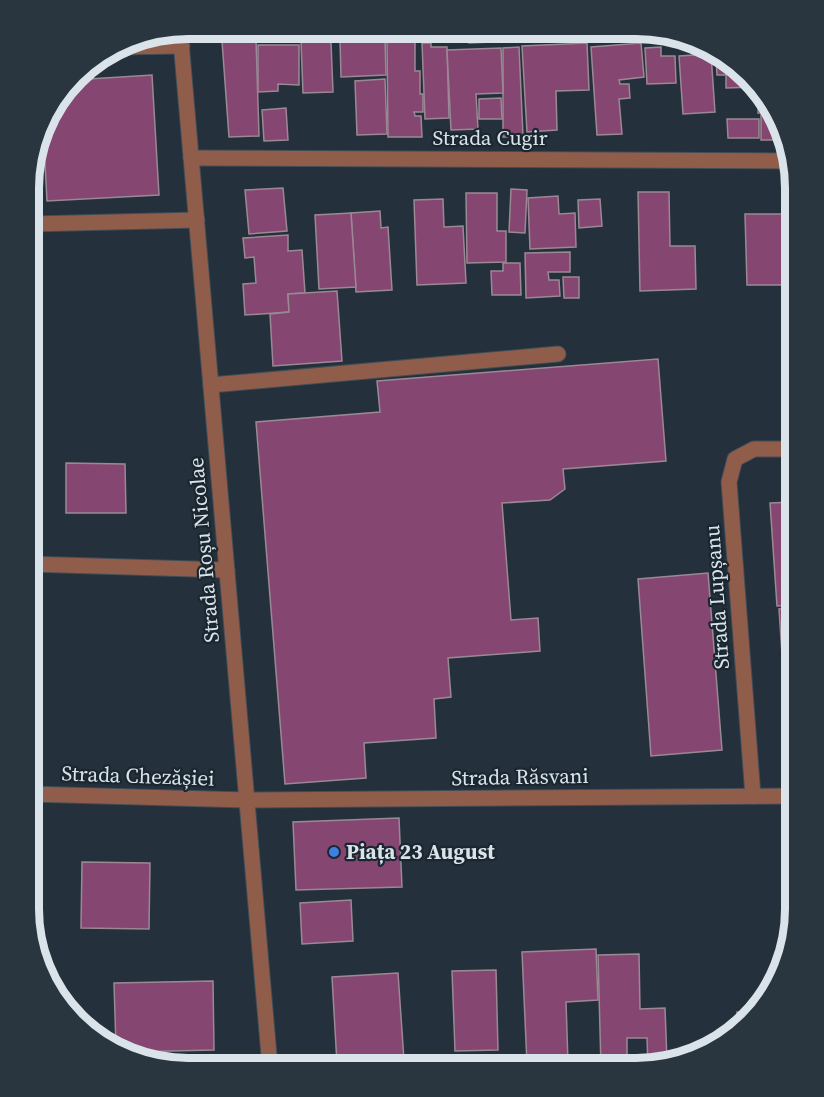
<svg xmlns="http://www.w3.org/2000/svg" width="824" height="1097" font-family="'Source Serif 4',serif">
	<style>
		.building { fill: #864672; stroke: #9a8994; stroke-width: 1.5 }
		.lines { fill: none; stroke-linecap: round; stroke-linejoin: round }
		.service-casing { stroke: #414d57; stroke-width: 17 }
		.minor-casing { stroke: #414d57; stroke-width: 17 }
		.service { stroke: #915d4b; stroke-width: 15 }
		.minor { stroke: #915d4b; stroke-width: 15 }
		.shop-dot { fill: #3f7fe0; stroke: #1a2730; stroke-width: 2 }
		.labels { text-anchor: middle; stroke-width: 4.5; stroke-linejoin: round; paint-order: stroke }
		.street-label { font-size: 21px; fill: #dbe3ea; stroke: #1a2730 }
		.poi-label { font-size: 21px; font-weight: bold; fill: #dbe3ea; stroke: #1a2730; text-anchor: start }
		.rim { fill: none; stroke: #dbe3ea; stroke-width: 8 }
	</style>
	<rect width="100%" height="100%" fill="#24303b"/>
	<!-- building -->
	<g class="building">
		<path d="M214 29H315V35L214 39Z"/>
		<path d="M317 29H358V37L318 40Z"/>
		<path d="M390 29H432V38L390 40Z"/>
		<path d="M434 29H467V40L434 41Z"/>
		<path d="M469 29 540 30 541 40 469 43Z"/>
		<path d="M632 30H657L664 33 663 42 631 41Z"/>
		<path d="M670 35 692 45 670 44Z"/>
		<path d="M256 39 259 136 229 137 222 41Z"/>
		<path d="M385 39 386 75 341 77 340 40Z"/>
		<path d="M387 41H415V71H420V94H423V112H414L415 116H421L422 137H388Z"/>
		<path d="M301 42H331L333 92 303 93Z"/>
		<path d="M422 43H431V47H447L449 118 425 119Z"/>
		<path d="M587 43 589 90 556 91 557 130 527 132 522 46Z"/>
		<path d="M641 43 644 77 619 80 620 84H629L630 98 619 99 622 134 597 135 591 47Z"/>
		<path d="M258 45H299V85L278 84V91L258 92Z"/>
		<path d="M519 47 523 136 503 137V48Z"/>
		<path d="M661 47V56H675L676 83 647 84 645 48Z"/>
		<path d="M501 48 503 93 476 94 478 129 451 130 447 50Z"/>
		<path d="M711 54 715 112 683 114 679 56Z"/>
		<path d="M716 59 733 61 754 87 726 88V75H717Z"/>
		<path d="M152 75 159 195 47 201 44 145H48L46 119 50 109 73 80Z"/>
		<path d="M385 79 387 134 357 135 355 81Z"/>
		<path d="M759 93 776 114 758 113Z"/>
		<path d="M501 98 502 119H479V99Z"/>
		<path d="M286 108 288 140 264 141 262 110Z"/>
		<path d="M761 115 779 117 781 140H761Z"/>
		<path d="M727 119H759V138H728Z"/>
		<path d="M283 188 287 231 249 234 245 190Z"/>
		<path d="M511 189 527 190 525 233 509 232Z"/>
		<path d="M638 192H669L670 246H695L696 289 640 291Z"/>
		<path d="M466 193H497V231H506V262L467 263Z"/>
		<path d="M558 196 559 214 575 213 576 247 530 249 528 198Z"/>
		<path d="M443 199 444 227 463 226 466 283 417 285 414 200Z"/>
		<path d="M600 199 602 226 579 228 578 200Z"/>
		<path d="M380 211 381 228 388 227 392 290 356 292 351 213Z"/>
		<path d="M351 213 356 287 319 289 315 215Z"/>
		<path d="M745 214H787L788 285H747Z"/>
		<path d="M288 235V251L302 250 305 293 288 294 289 312 245 315 243 284 256 283 254 257 245 258 243 238Z"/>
		<path d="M570 252V272H548L549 280H559L560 296 526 298 525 253Z"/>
		<path d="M503 263H520L521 295H492L491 271H503Z"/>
		<path d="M563 277H579V298H564Z"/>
		<path d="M337 291 342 361 273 366 270 314 289 312 288 294Z"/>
		<path d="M658 359 666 461 563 469 565 489 550 500 502 503 511 620 538 618 540 651 448 658 451 697 434 699 436 738 364 743 366 778 285 784 256 422 380 412 377 381Z"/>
		<path d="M66 463 125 464 126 513H66Z"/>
		<path d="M795 502V605L777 606 770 503Z"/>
		<path d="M708 573 722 750 651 756 638 579Z"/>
		<path d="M795 608V699H785L779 609Z"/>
		<path d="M795 701V775H790L786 702Z"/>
		<path d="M399 818 402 887 296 890 293 822Z"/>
		<path d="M82 862 150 863 149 929 81 928Z"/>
		<path d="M351 900 353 941 302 944 300 903Z"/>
		<path d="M596 949 598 1000 566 1002 568 1062 527 1064 522 952Z"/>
		<path d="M639 954 640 1009 665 1008 667 1061 648 1066 647 1038H627V1068H601L598 955Z"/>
		<path d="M496 970 498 1050 455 1051 452 971Z"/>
		<path d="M398 973 404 1060 337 1064 332 977Z"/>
		<path d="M213 981 214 1050 127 1052 116 1048 114 983Z"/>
		<path d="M737 1012H752L737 1025Z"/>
	</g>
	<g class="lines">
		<defs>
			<path id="service" d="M211 385 558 354"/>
			<g id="minor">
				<path d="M180 30 270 1067"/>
				<path d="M119 47 182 46"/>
				<path d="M191 158 789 161"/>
				<path d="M30 224 197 220"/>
				<path d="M29 564 227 570"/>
				<path d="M29 794 246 800 795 796"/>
				<path d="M753 796 729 482 735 459 754 449H795"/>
			</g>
		</defs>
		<!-- service casing -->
		<use href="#service" class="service-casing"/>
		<!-- minor casing -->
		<use href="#minor" class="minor-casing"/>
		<!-- service -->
		<use href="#service" class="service"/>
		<!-- minor -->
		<use href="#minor" class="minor"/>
	</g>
	<!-- markers -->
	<circle class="shop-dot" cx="334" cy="852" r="6"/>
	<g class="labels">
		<!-- street labels -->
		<g class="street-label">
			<text x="490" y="145">Strada Cugir</text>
			<text transform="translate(204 550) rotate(-95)" y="7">Strada Roșu Nicolae</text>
			<text transform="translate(717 597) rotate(-94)" y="7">Strada Lupșanu</text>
			<text transform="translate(138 776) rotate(2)" y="7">Strada Chezășiei</text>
			<text transform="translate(520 777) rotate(-1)" y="7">Strada Răsvani</text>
		</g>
		<!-- poi labels -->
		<g class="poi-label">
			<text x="346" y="859">Piața 23 August</text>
		</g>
	</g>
	<!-- crop -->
	<path d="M0 0H824V1097H0ZM188 39H636A149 149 0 0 1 785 188V909A149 149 0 0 1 636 1058H188A149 149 0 0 1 39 909V188A149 149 0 0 1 188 39Z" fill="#29363f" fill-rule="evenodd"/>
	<path class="rim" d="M188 39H636A149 149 0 0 1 785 188V909A149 149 0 0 1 636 1058H188A149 149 0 0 1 39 909V188A149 149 0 0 1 188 39Z"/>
</svg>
